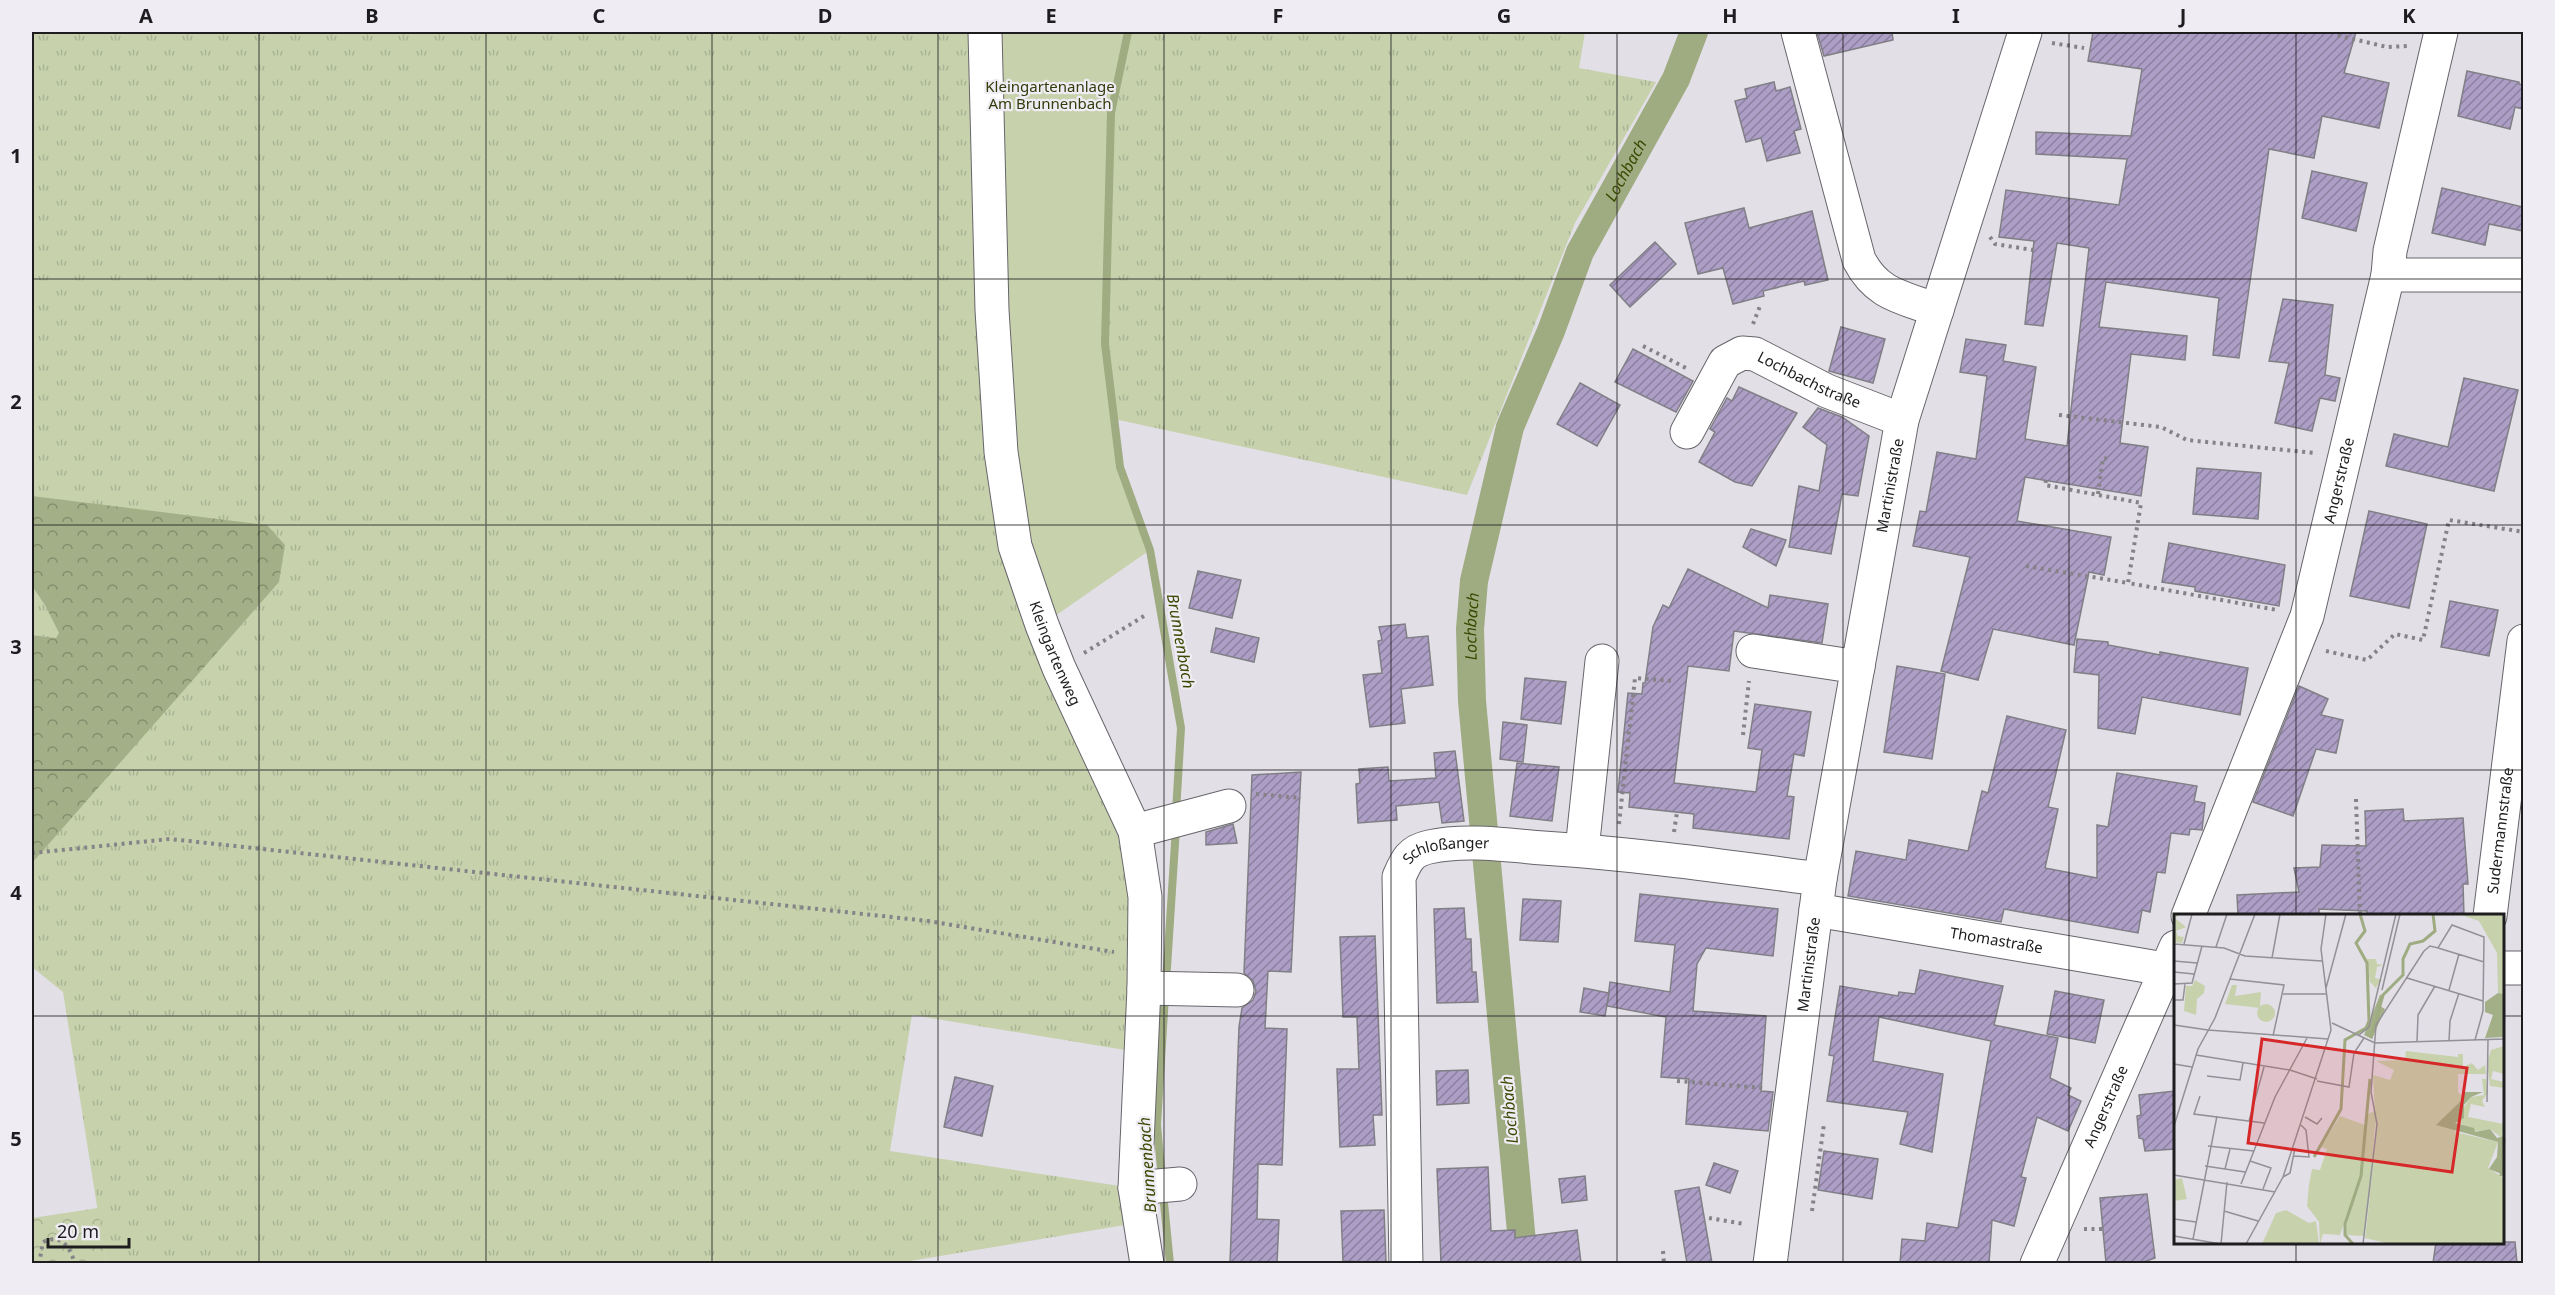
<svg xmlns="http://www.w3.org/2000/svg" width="2555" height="1295" font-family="'Noto Sans',sans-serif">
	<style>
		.grass { fill: url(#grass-tufts) }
		.forest { fill: url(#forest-crowns) }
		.park { fill: url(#park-crowns) }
		.garden { fill: #c7d2ad }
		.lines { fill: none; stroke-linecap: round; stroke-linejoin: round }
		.stream { stroke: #9fab81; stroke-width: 8 }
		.canal { stroke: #9fab81; stroke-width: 28 }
		.building { fill: url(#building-hatch); stroke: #817f86; stroke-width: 1.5 }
		.minor-casing { stroke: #67656b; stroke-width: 35 }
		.path { stroke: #858388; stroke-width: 4; stroke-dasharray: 3 4.5; stroke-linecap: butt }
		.minor { stroke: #fff; stroke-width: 33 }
		.grid { fill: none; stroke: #1d1c1f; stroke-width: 1.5; stroke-opacity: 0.55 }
		.labels { text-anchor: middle; stroke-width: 4.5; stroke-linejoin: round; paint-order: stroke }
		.park-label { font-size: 15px; fill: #323c0b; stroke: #efecf4 }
		.street-label { font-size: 15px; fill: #1d1c1f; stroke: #efecf4 }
		.water-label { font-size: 16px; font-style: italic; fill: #3b4801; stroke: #efecf4 }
		.inset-river { fill: none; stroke: #9fab81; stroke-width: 3 }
		.inset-road { fill: none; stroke: #939197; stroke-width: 1.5 }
		.view { fill: #d62828; fill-opacity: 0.15; stroke: #d62828; stroke-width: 3 }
		.inset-edge { fill: none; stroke: #1d1c1f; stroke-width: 3 }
		.neatline { fill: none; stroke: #1d1c1f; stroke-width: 2 }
		.grid-label { font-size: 20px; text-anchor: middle; font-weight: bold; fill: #1d1c1f }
	</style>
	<defs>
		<pattern id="grass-tufts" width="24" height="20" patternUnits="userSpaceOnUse" patternTransform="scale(1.5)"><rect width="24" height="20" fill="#c7d2ad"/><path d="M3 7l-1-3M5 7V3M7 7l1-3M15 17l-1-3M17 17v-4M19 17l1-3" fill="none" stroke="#aab494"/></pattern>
		<pattern id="forest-crowns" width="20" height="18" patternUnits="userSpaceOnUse" patternTransform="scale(1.5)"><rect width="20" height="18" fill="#a3af86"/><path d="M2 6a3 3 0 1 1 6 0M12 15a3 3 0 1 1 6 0" fill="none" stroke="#848e6d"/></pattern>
		<pattern id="park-crowns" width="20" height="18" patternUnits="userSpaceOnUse" patternTransform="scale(1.5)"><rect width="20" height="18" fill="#c7d2ad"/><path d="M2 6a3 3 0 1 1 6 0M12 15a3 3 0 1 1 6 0" fill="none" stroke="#aab494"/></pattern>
		<pattern id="building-hatch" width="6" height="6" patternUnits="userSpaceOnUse" patternTransform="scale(1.5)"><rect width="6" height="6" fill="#ad9ec6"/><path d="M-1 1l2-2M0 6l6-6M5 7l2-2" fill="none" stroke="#8c80a0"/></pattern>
	</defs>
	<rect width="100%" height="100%" fill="#e2dfe7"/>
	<!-- grass -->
	<g class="grass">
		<path d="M32 32H985L1015 546 1130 833 1137 1052 912 1015 890 1151 1120 1186 1125 1225 892 1264 106 1263 63 992 32 967V857L91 784 35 496H32Z"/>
		<path d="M1128 32H1585L1579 68 1656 82 1575 223 1467 495 1114 419 1105 344 1111 113Z"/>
		<path d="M32 586 45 605 60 633 56 638 32 635Z"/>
	</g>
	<!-- forest -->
	<path class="forest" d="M32 496 267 525 285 545 279 582 32 863V635L56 638 59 633 45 605 32 586Z"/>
	<!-- park -->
	<path class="park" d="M98 1208 106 1263H32V1218Z"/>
	<!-- garden -->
	<path class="garden" d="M985 32H1128L1111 113 1105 344 1120 467 1150 550 1042 625 1015 546Z"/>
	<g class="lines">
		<!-- stream -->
		<g class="stream">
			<path d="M1128 32 1111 113 1105 344 1120 467 1150 550 1181 728 1176 812"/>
			<path d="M1166 983 1176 828"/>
			<path d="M1162 1180 1157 1125 1165 996"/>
			<path d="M1163 1193 1170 1264"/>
		</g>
		<!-- canal -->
		<path class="canal" id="s1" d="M1524 1264 1472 701 1470 629 1474 581 1510 427 1551 331 1580 252 1676 79 1694 32"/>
	</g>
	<!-- building -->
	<g class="building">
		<path d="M1817 32H1892L1893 40 1824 56Z"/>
		<path d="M2093 32H2356L2344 73 2389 83 2379 128 2322 116 2314 158 2269 149 2239 358 2213 355 2219 298 2106 282 2099 327 2187 336 2185 360 2131 354 2120 443 2148 447 2141 496 2025 477 2017 521 2111 537 2104 575 2089 572 2074 645 1993 629 1978 680 1941 671 1970 557 1913 546 1920 511 1926 512 1937 452 1976 459 1987 376 1960 372 1966 339 2006 345 2003 361 2036 367 2025 439 2067 446 2089 248 2057 243 2043 326 2025 324 2034 241 1999 237 2006 190 2119 205 2127 159 2036 154V132L2131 136 2142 69 2088 61Z"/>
		<path d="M2467 71 2519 82V84L2523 85V109L2515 107 2510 129 2458 116Z"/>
		<path d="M1774 82 1776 91 1790 87 1801 129 1794 131 1800 153 1767 161 1761 138 1746 142 1735 101 1747 98 1745 89Z"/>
		<path d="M2312 171 2367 183 2356 231 2302 218Z"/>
		<path d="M2442 188 2523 207V231L2489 224 2485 245 2432 233Z"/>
		<path d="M1744 208 1749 228 1812 211 1828 280 1805 285 1804 281 1763 291 1764 296 1733 304 1723 268 1698 274 1685 223Z"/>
		<path d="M1655 242 1676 264 1630 307 1610 285Z"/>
		<path d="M2283 299 2333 305 2325 375 2340 378 2335 401 2320 398 2312 431 2275 423 2289 363 2269 361Z"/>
		<path d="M1841 327 1885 339 1873 383 1829 371Z"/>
		<path d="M1633 349 1693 381 1676 412 1615 382Z"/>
		<path d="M2464 378 2518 390 2494 491 2386 466 2394 434 2448 447Z"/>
		<path d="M1580 383 1620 405 1597 446 1557 424Z"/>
		<path d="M1739 387 1797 413 1752 486 1735 482 1699 462 1715 432 1710 429 1727 398 1732 401Z"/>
		<path d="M1818 408 1842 417 1869 436 1858 496 1842 494 1831 554 1789 547 1799 486 1819 491 1827 445 1803 427Z"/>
		<path d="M2197 468 2261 473 2258 519 2193 514Z"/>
		<path d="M2369 511 2427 524 2409 608 2350 596Z"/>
		<path d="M1751 529 1786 540 1776 566 1743 547Z"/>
		<path d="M2169 543 2285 565 2279 606 2195 591V587L2162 582Z"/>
		<path d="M1688 569 1768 608 1770 595 1828 604 1822 643 1734 631 1729 671 1688 666 1674 783 1756 792 1762 750 1748 748 1755 704 1811 712 1804 756 1794 754 1787 796 1794 797 1789 839 1693 828 1694 814 1629 807 1630 793 1618 792 1628 693 1642 694 1643 683H1645L1653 627 1663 605 1669 608Z"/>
		<path d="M1198 571 1241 580 1232 618 1189 608Z"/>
		<path d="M2450 601 2498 610 2489 656 2441 647Z"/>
		<path d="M1405 624 1407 638 1428 636 1433 685 1401 689 1405 723 1370 727 1363 675 1382 673 1378 641 1382 640 1379 627Z"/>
		<path d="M1216 628 1259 638 1254 662 1211 652Z"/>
		<path d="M2077 639 2108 642V645L2135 650 2160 655V652L2248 668 2240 715 2142 697 2135 734 2098 728 2099 675 2074 672Z"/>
		<path d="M1897 666 1945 674 1932 759 1884 752Z"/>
		<path d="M1525 678 1566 682 1561 724 1521 719Z"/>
		<path d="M2299 686 2328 699 2321 715 2343 720 2336 753 2316 749 2293 816 2253 802Z"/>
		<path d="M2007 716 2066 730 2048 807 2058 809 2045 868 2097 878V825L2108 827 2117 773 2197 786 2194 801 2205 803 2202 830 2190 829 2189 835 2171 833 2165 873 2157 872 2150 912 2142 910 2138 933 2004 909 2001 922 1848 896 1856 851 1906 860 1909 840 1968 851 1982 791 1988 793Z"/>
		<path d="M1503 722 1527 725 1523 762 1500 759Z"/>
		<path d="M1455 751 1464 821 1442 823 1439 802 1396 806 1397 820 1358 823 1356 784 1360 783 1359 769 1388 767 1389 781 1436 778 1434 753Z"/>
		<path d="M1517 763 1559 767 1552 821 1510 816Z"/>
		<path d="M1301 772 1291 972 1268 971 1265 1028 1287 1029 1282 1165 1258 1164 1257 1219 1279 1220 1277 1263H1230L1239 1027 1242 1008 1253 1000 1256 991 1253 981 1244 973 1252 775Z"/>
		<path d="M2403 809 2404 821 2463 818 2468 884H2463L2464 915H2367V911L2319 909V915H2238L2237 895 2299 892 2294 868 2320 867 2322 845 2366 846 2365 811Z"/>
		<path d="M1233 824 1237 843 1206 845V832Z"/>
		<path d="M1640 894 1778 909 1773 956 1706 948 1697 964 1693 1011 1766 1016 1761 1091 1773 1092 1768 1131 1686 1124 1689 1079 1661 1077 1666 1017 1607 1006 1610 982 1670 992 1675 945 1635 941Z"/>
		<path d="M1523 899 1561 901 1558 942 1520 940Z"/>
		<path d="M1464 908 1466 939H1471L1472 972H1476L1478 1002 1437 1003 1434 909Z"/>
		<path d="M1375 936 1382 1115H1373L1375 1145 1340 1147 1337 1069H1359L1357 1017H1343L1340 937Z"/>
		<path d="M1920 970 2003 986 1994 1025 2058 1038 2050 1078 2071 1088 2068 1095 2081 1101 2068 1131 2037 1117 2021 1177 2026 1178 2014 1226 1992 1220 1989 1263H1900L1902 1239 1925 1241 1927 1223 1958 1228 1991 1041 1879 1017 1873 1061 1943 1074 1932 1152 1900 1144 1908 1112 1827 1101 1834 1056 1829 1055 1840 986 1898 996 1899 992 1915 994Z"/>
		<path d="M1584 988 1609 993 1605 1016 1580 1012Z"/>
		<path d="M2055 991 2104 1000 2095 1043 2047 1034Z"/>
		<path d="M1468 1070 1469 1103 1437 1105 1436 1071Z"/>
		<path d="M955 1077 993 1086 982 1136 944 1127Z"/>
		<path d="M2175 1091V1149L2145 1151 2143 1139 2139 1138 2137 1116 2141 1115 2139 1095Z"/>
		<path d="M1824 1151 1878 1159 1872 1199 1818 1190Z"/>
		<path d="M1714 1163 1738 1171 1730 1193 1706 1185Z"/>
		<path d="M1488 1167 1491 1231 1515 1230V1238L1577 1230 1581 1263H1441L1437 1169Z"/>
		<path d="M1585 1176 1587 1200 1562 1203 1559 1179Z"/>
		<path d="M1699 1187 1712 1263H1687L1675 1191Z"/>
		<path d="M2147 1194 2155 1258 2141 1263H2106L2100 1198Z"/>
		<path d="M1384 1210 1386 1263 1343 1261 1341 1211Z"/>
		<path d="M2436 1242H2515L2517 1263H2433Z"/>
	</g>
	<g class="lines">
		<defs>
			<g id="minor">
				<path id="s2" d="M985 32 992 310 1001 452 1015 546 1042 625 1059 668 1135 831 1145 897 1144 988 1135 1188 1147 1264"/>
				<path d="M1798 32 1859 260C1877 295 1902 297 1937 310"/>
				<path d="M2388 275H2524"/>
				<path id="s3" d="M1687 432 1725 362 1742 353 1755 354 1827 391 1902 420"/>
				<path d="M1753 651 1858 667"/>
				<path d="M1135 831 1229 806"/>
				<path d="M1582 850 1602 661"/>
				<path id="s4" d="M1816 910 2176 971"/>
				<path id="s5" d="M2188 916 2307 616 2388 275 2390 251 2441 32"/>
				<path id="s6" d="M2490 916 2524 641"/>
				<path d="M2502 968H2524"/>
				<path d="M1144 988 1237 990"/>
				<path d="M1135 1188 1180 1184"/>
				<path id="s7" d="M1406 1264 1399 877C1406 861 1410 851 1429 847 1465 839 1506 845 1543 848 1636 854 1728 867 1820 879"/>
				<path id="s8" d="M1770 1264 1820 879 1902 420 2025 32"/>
				<path id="s9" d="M2037 1264 2176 947"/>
			</g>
		</defs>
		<!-- minor casing -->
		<use href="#minor" class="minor-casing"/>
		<!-- path -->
		<g class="path">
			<path d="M2331 32 2336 35 2387 47 2407 46"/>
			<path d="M2052 43 2084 48"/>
			<path d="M1990 237 1995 244 2033 250"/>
			<path d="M1753 324 1760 306"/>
			<path d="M1643 346 1688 369"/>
			<path d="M2059 415 2161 427 2187 440 2315 453"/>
			<path d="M2046 480 2045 485 2141 503 2128 583 2277 610"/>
			<path d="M2098 494 2103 458 2109 459"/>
			<path d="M2026 566 2128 583"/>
			<path d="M2326 651 2367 660 2395 634 2423 640 2449 520 2524 532"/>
			<path d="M1084 653 1144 616"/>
			<path d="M1743 735 1749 681"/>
			<path d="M1256 794 1301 798"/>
			<path d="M2356 799 2360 916"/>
			<path d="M1619 824 1635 678 1673 681"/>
			<path d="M1674 832 1677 812"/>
			<path d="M32 853 170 839 928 921 1114 952"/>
			<path d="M1677 1081 1763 1088"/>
			<path d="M1812 1211 1824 1124"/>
			<path d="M1709 1218 1744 1224"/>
			<path d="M2084 1229H2103"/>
			<path d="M1663 1251 1664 1264"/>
			<path d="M39 1264 43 1242C61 1233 70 1247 75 1264"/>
		</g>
		<!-- minor -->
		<use href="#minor" class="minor"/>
	</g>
	<!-- grid -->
	<path class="grid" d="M259 32V1264M486 32V1264M712 32V1264M938 32V1264M1164 32V1264M1391 32V1264M1617 32V1264M1843 32V1264M2069 32V1264M2296 32V916M32 279H2524M32 525H2524M32 770H2524M32 1016H2176M2502 1016H2524M2296 1242V1264"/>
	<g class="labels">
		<!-- park labels -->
		<g class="park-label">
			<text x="1050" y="92">Kleingartenanlage<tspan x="1050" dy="17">Am Brunnenbach</tspan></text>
		</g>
		<!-- street labels -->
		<g class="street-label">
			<text dy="5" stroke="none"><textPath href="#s3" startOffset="172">Lochbachstraße</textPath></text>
			<text dy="5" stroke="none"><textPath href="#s5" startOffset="462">Angerstraße</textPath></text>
			<text dy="5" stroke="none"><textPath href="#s8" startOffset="788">Martinistraße</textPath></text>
			<text dy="5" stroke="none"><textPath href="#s2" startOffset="630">Kleingartenweg</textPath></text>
			<text dy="5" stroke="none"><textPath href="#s6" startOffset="86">Sudermannstraße</textPath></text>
			<text dy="5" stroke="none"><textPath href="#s7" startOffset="448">Schloßanger</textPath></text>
			<text dy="5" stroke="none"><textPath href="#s4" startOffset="183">Thomastraße</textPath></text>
			<text dy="5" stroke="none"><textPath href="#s8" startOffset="302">Martinistraße</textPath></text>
			<text dy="5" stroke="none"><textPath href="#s9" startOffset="172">Angerstraße</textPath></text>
		</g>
		<!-- water labels -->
		<g class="water-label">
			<text dy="6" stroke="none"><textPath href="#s1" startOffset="1126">Lochbach</textPath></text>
			<text dy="6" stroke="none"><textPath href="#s1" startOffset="640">Lochbach</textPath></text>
			<text transform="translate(1181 641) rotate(80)" y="6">Brunnenbach</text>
			<text transform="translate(1509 1110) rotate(-95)" y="6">Lochbach</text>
			<text transform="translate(1147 1165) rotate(-94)" y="6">Brunnenbach</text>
		</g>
	</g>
	<!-- overview -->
	<g transform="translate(2174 914)">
		<rect width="330" height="330" fill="#e2dfe7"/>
		<path d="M285 0H330V80L324 79 323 39 305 7ZM193 45H202L203 50 210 51 203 53 201 64 208 66 202 73 205 77 196 68ZM21 66 31 72 30 79 23 85 22 101 10 97 12 72H18ZM58 71H63L61 82 87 78 86 94 51 90ZM330 132V160L319 157 317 165 330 168V174L316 172 313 149 317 136ZM232 137 284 143V178L290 184 280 194 281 218 324 228 314 254 330 264V330H216L191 324 196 281 209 270H197L202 222 199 161 216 166 220 156 202 147 231 146ZM308 165H312L313 180 308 187 311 193 297 190 294 203 330 210 328 224 316 215 300 218 281 206 297 183 310 181ZM166 202 194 212 187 262 166 321 149 320 146 330 145 308 133 292 135 270 138 255 146 256 153 235 147 233ZM8 264 13 285 0 287V266Z" fill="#c7d2ad"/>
		<path d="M324 79 330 80V123L311 124 319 101 311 98V88ZM206 81H209L206 92 211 95 198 125 190 121ZM288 178H309L297 183 290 191V204L281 209 300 214 301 218 316 215 323 224 330 222V261L315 255 323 243 324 228 262 211 290 184Z" fill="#a3af86"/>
		<path d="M83 99a9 9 0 1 1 18 0a9 9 0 1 1-18 0ZM284 140H289V153L298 149 304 156 311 151 312 160H284Z" fill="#c7d2ad"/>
		<path d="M0 0H7L1 4 12 13 2 17 4 22 10 23 8 29 0 28ZM202 196 197 270 209 269V278L196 281 190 322 171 321 177 285 187 262 192 201ZM112 296 135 309 142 307 145 330H88L102 299Z" fill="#c7d2ad"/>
		<path class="inset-river" d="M197 124 209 81 229 61V45L236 30 249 27 261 17 259 0M140 243 167 195 171 126 192 114 195 107 193 49 182 29 191 17 186 0M327 262 330 225M179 330 171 321V310L187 262 196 165"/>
		<path class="inset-road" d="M0 30 50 34 71 42 148 47M10 30 18 0M42 33 53 0M264 34 310 48M98 44 106 0M0 47 23 49M0 58 20 60M233 64 309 87M56 65 110 71 99 122M0 70 18 69 28 32M152 74 172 0M208 76 226 0M275 76 285 40M109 80H153M0 86H9L11 70M158 109 201 129 330 125M0 111 34 116M34 116 154 125M185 121 195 113 222 0M275 127 276 107 285 79M243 128 244 101 261 72M22 141 116 156 143 165M0 150 18 153M33 162 66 166 69 149M143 167 175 173 180 139 190 124M26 182 20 200 90 209M313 188 314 126M131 203 143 210 148 204M75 207 90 153M0 212 24 135 41 104 81 0M34 232 80 237M120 242 135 243 132 216 127 211M76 247 97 254 89 275M31 252 71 258M51 255 56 235M0 261 101 278M109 263 116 259 121 234M67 270 101 183 133 124M50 297 84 307M0 305 22 308M0 322 47 330M19 325 43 202M47 330 53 268M72 330 109 263 157 116 147 35 152 0M189 330 203 210 197 178 202 111 250 37 256 32 264 34 278 11 310 23 309 97 301 126"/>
		<path class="view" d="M88 125 293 154 278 258 74 229Z"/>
		<rect width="330" height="330" class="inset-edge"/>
	</g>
	<!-- border -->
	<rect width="2555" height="1295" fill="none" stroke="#efecf4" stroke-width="66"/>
	<!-- scale -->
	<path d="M48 1238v9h81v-9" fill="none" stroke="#1d1c1f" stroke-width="3"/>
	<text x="57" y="1238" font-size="18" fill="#1d1c1f" stroke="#efecf4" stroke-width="4.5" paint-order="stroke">20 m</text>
	<rect x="33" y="33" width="2489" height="1229" class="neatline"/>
	<g class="grid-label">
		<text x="146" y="23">A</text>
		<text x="372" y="23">B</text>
		<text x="599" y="23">C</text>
		<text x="825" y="23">D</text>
		<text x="1051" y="23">E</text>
		<text x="1278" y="23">F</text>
		<text x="1504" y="23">G</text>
		<text x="1730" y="23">H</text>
		<text x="1956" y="23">I</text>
		<text x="2183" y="23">J</text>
		<text x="2409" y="23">K</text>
		<text x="16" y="163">1</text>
		<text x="16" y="409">2</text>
		<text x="16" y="654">3</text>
		<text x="16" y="900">4</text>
		<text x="16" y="1146">5</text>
	</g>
</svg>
